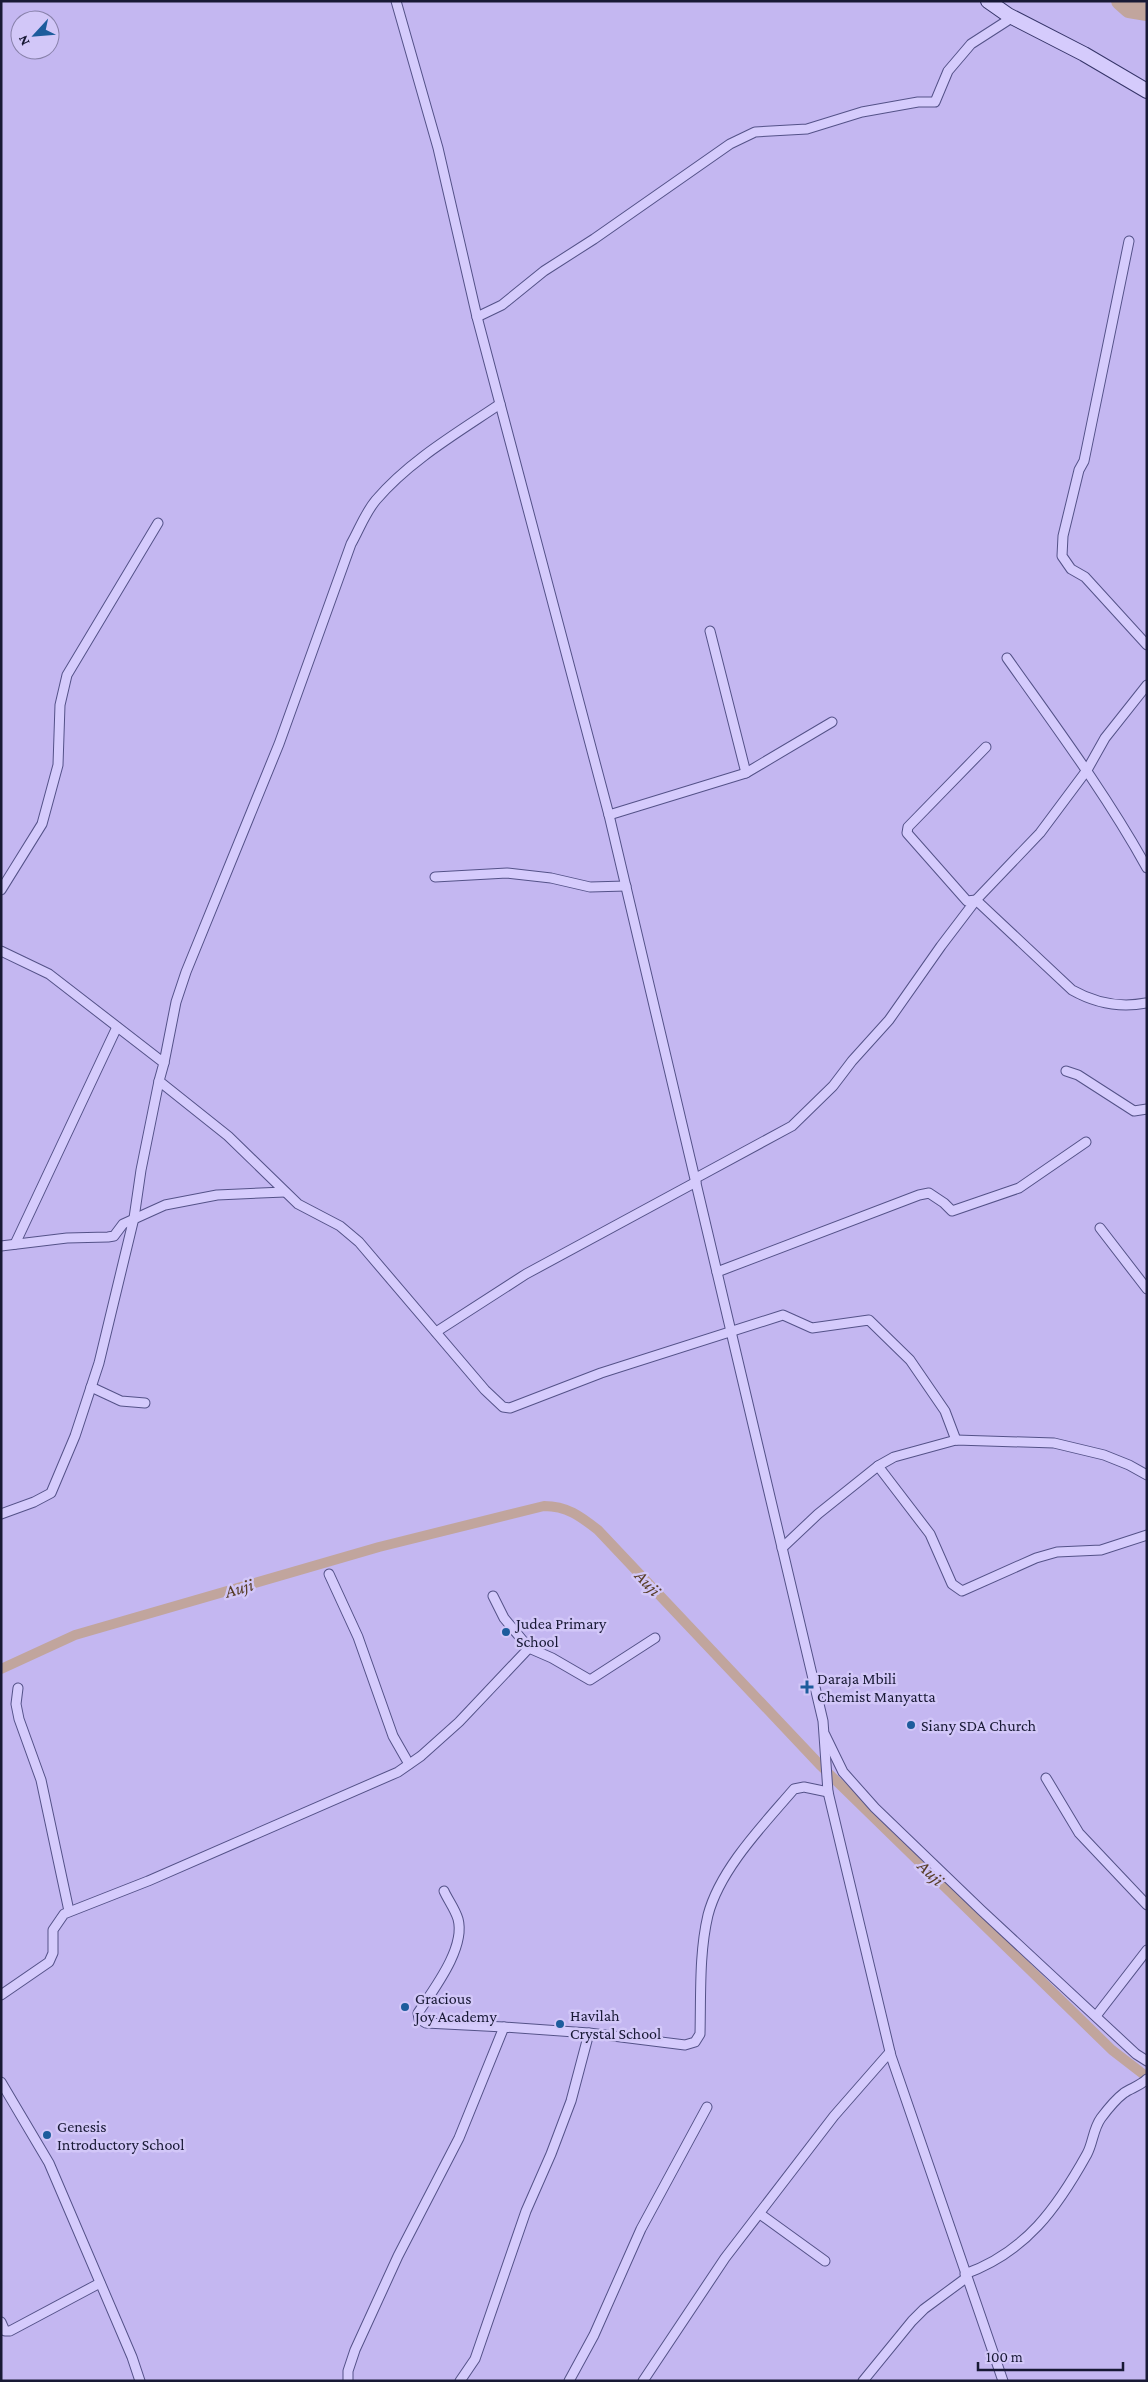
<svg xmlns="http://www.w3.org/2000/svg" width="1148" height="2382" font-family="'Crimson Pro',serif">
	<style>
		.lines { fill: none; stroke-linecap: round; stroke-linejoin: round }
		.canal { stroke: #c1a59d; stroke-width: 10 }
		.river { stroke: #c1a59d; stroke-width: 18 }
		.street-casing { stroke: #545288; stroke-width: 11 }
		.secondary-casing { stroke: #363569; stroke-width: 16 }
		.street { stroke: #d5cbfc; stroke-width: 9 }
		.secondary { stroke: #d5cbfc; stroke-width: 14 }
		.poi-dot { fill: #1d5c9c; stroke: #d2c7f8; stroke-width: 2 }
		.labels { text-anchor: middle; stroke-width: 5; stroke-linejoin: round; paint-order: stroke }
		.poi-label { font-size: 16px; fill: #181935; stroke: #d2c7f8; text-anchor: start }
		.water-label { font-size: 18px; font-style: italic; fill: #573c26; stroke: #d2c7f8 }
	</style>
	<rect width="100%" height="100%" fill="#c4b7f1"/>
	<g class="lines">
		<!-- canal -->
		<path class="canal" d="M1 1669 75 1635 379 1547 544 1506C567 1506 580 1516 598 1530L821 1766 1112 2050 1147 2077"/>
		<!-- river -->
		<path class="river" d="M1120 1 1129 9 1147 12"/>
		<defs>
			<g id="street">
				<path d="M396 1 438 148 477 317 609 815 823 1721 828 1792 891 2056 1003 2381"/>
				<path d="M1129 241 1084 461 1079 470 1063 536 1062 556 1071 569 1085 577 1147 645"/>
				<path d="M477 317 502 305 544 271 594 239 730 144 755 132 807 129 862 112 918 102H935L948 71 971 44 1013 17"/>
				<path d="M710 631 746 773"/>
				<path d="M1007 658C1056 727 1106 794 1147 868"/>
				<path d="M986 747 908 827 907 833 967 901 976 900 1072 990C1095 1003 1120 1008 1146 1003"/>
				<path d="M609 815 746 773 832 722"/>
				<path d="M435 877 507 873 551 878 590 887 626 886"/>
				<path d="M1 890 42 824 58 765 60 705 67 675 158 523"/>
				<path d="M1 951 49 974 164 1063 159 1081 228 1136 298 1204 340 1226 359 1242 485 1390 503 1407 510 1408 601 1373 783 1315 812 1328 869 1320 910 1360 945 1411 956 1440"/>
				<path d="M164 1063 176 1002 186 972 279 744 351 544C359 530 365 513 376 500 409 461 457 433 500 404"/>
				<path d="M1066 1071 1078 1075 1134 1111 1147 1109"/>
				<path d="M696 1178 792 1126 833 1086 852 1061 889 1020 941 946 976 900 1040 833 1087 770 1105 738 1147 685"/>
				<path d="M1100 1228 1147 1289"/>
				<path d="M15 1244 117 1027"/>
				<path d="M1 1246 67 1238 108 1237 114 1236 123 1224 165 1205 217 1195 285 1192"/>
				<path d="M717 1272 919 1195 929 1193 944 1203 952 1211 1019 1188 1086 1142"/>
				<path d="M436 1332 526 1274 696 1182"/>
				<path d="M91 1387 121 1401 145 1403"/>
				<path d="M878 1466 930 1534 952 1584 962 1591 1036 1558 1057 1552 1101 1550 1147 1535"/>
				<path d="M1 1514 34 1502 51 1493 75 1436 99 1363 134 1218 141 1170 159 1081"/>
				<path d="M782 1548 818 1514 878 1466 894 1457 956 1440 1054 1443 1104 1455 1129 1465 1147 1475"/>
				<path d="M329 1574 358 1637 393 1736 409 1764"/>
				<path d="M529 1648 552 1658 590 1680 655 1638"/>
				<path d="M18 1688 16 1704 19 1719 41 1780 69 1911"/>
				<path d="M825 1735 843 1772 875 1808 981 1910 1136 2054 1147 2061"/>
				<path d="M1046 1778 1079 1833 1147 1905"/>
				<path d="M444 1891C448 1900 455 1909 458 1919 466 1948 433 1990 418 2013L419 2019 426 2023 504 2027"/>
				<path d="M1 1995 49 1962 53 1953V1930L64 1914 148 1881 398 1772 421 1756 459 1722 529 1648 504 1618 493 1596"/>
				<path d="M1096 2016 1147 1950"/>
				<path d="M1 2082 49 2163 132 2357 140 2381"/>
				<path d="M760 2214 825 2261"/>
				<path d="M965 2274C1026 2252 1057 2208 1087 2154 1093 2143 1093 2129 1101 2118 1107 2110 1116 2099 1124 2093 1131 2088 1140 2086 1147 2079"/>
				<path d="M1 2322 5 2331H10L100 2283"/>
				<path d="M348 2381V2371L355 2350 398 2256 459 2138 504 2027 589 2033 685 2045 695 2042 700 2034C701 1995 699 1953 708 1915 720 1869 764 1824 794 1789L804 1787 828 1792"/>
				<path d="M460 2381 475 2359 526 2211 551 2154 571 2101 589 2033"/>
				<path d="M569 2381 594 2335 641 2229 707 2107"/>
				<path d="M643 2381 725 2258 834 2116 890 2052"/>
				<path d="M863 2381 912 2321 924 2309 966 2278"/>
			</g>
			<path id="secondary" d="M988 1 1008 15 1084 54 1147 91"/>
		</defs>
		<!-- street casing -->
		<use href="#street" class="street-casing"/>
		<!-- secondary casing -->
		<use href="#secondary" class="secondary-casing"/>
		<!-- street -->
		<use href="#street" class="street"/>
		<!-- secondary -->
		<use href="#secondary" class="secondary"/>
	</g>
	<!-- markers -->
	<g class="poi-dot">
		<circle cx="506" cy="1632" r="5"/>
		<path d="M804.5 1679.5h5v5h5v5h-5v5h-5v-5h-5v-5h5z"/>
		<circle cx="911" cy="1725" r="5"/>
		<circle cx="405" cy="2007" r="5"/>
		<circle cx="560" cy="2024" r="5"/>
		<circle cx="47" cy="2135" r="5"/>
	</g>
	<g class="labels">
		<!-- poi labels -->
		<g class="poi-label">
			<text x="516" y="1629">Judea Primary<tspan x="516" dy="18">School</tspan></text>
			<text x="817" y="1684">Daraja Mbili<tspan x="817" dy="18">Chemist Manyatta</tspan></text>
			<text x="921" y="1731">Siany SDA Church</text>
			<text x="415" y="2004">Gracious<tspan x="415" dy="18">Joy Academy</tspan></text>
			<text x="570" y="2021">Havilah<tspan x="570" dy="18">Crystal School</tspan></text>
			<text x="57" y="2132">Genesis<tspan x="57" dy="18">Introductory School</tspan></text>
		</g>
		<!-- water labels -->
		<g class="water-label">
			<text transform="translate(648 1583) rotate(47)" y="6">Auji</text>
			<text transform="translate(239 1588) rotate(-16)" y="6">Auji</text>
			<text transform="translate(931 1873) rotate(44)" y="6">Auji</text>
		</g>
	</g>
	<!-- border -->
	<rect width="1148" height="2382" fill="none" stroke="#181935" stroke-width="5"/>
	<!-- north arrow -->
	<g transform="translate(35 35) rotate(244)"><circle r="24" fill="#d2c7f8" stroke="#8881aa"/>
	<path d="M0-4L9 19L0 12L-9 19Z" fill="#1d5c9c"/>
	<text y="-8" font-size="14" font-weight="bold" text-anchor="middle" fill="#181935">N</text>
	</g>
	<!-- scale -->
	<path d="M978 2362v8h145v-8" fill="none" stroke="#181935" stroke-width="2.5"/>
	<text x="986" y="2362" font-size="15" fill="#181935" stroke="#d2c7f8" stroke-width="4" paint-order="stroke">100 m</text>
</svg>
